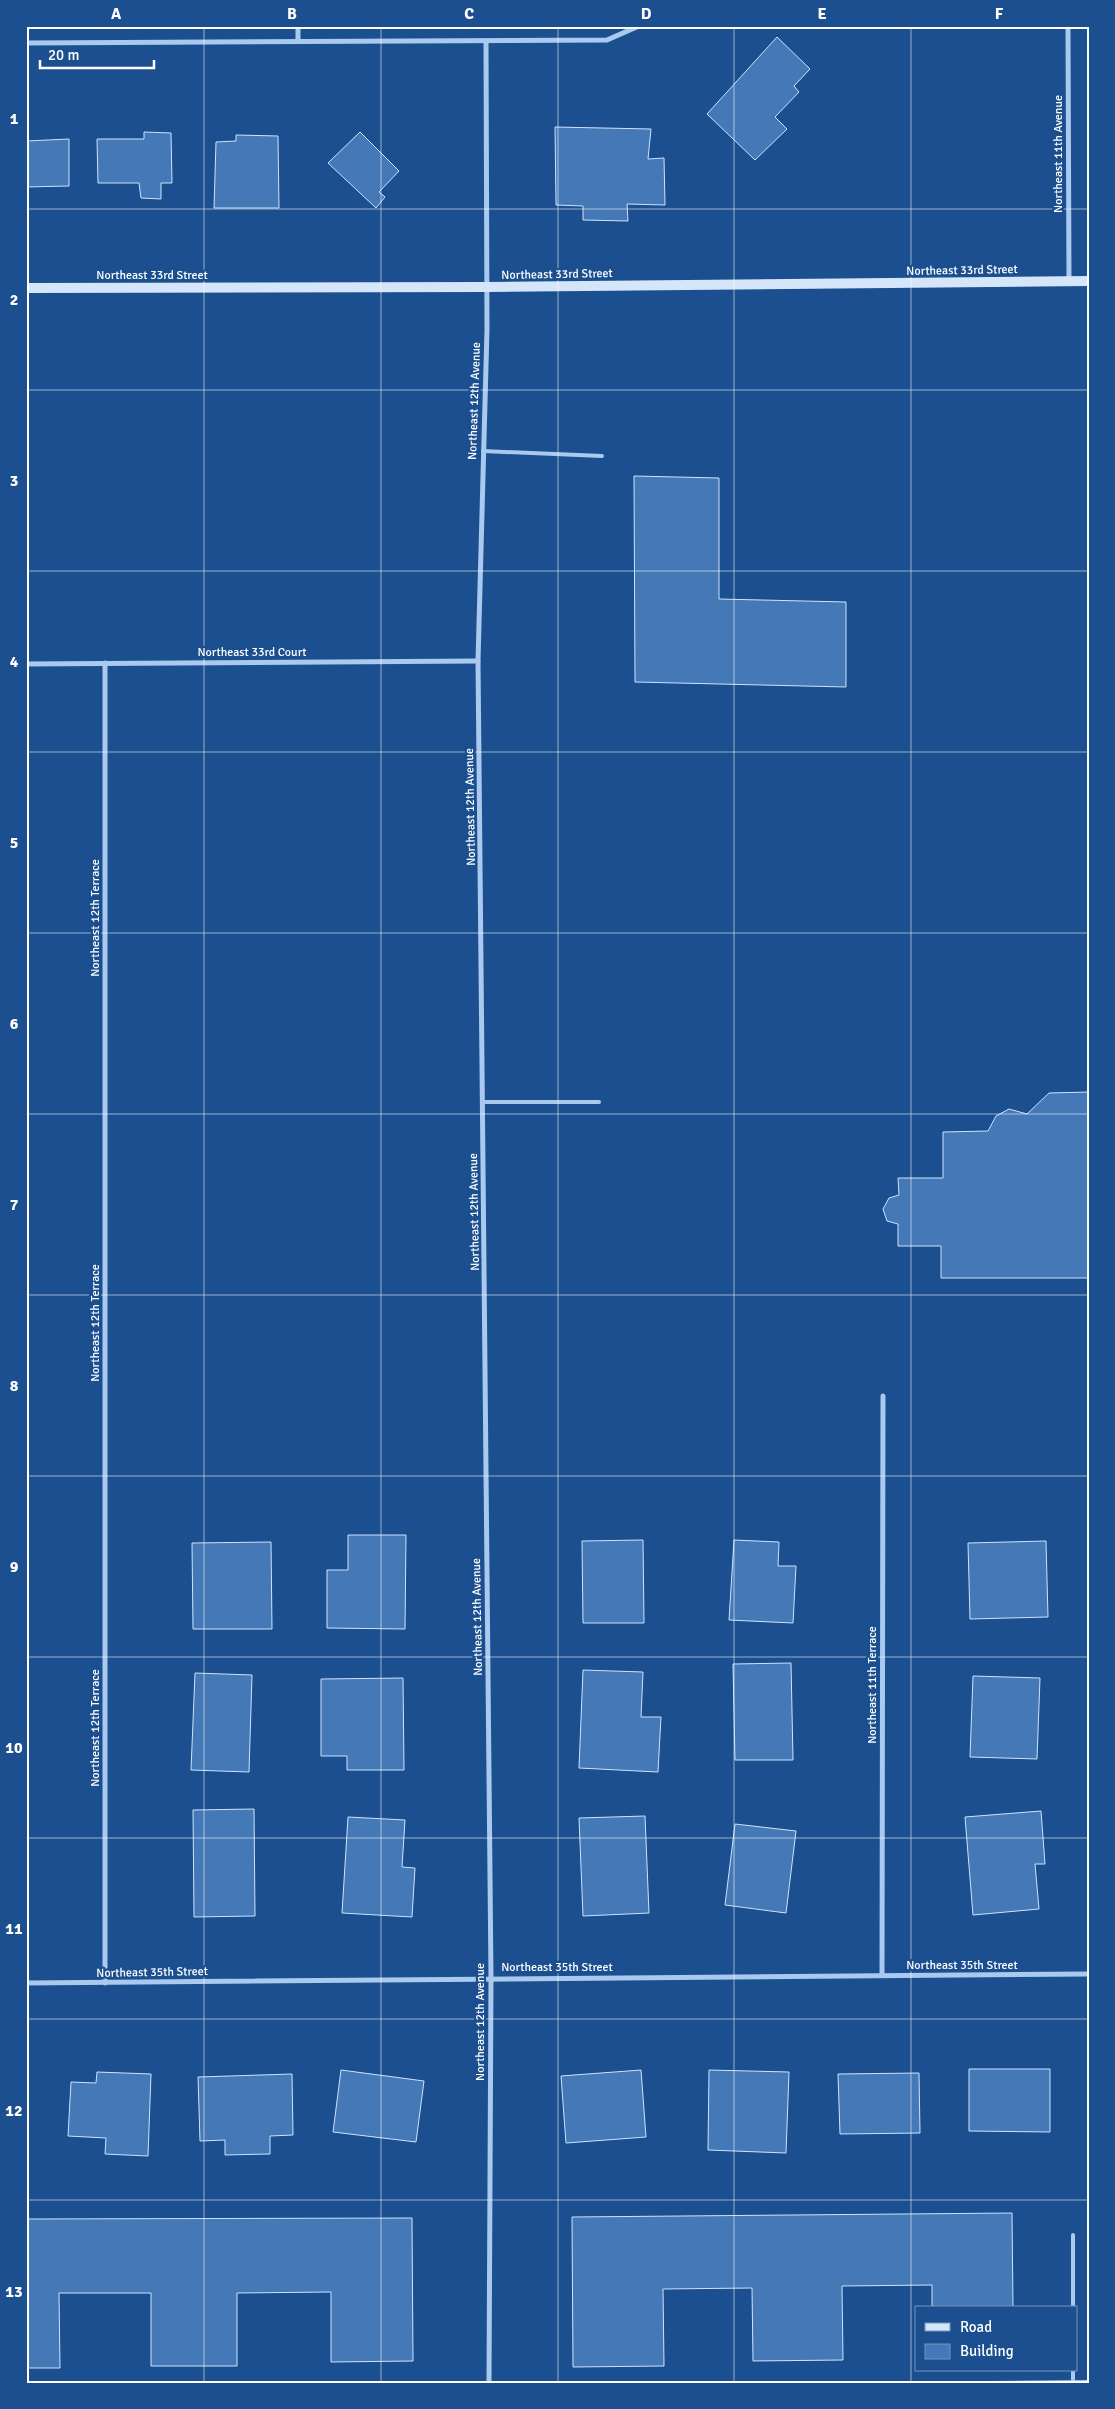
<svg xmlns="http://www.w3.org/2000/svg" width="1115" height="2409" font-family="Signika,sans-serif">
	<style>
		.building { fill: #4478b7; stroke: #cfe3fa }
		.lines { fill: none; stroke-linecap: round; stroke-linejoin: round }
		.lane { stroke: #a9c9ee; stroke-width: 4 }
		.street { stroke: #a9c9ee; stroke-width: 5 }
		.secondary { stroke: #d6e6fa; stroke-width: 10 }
		.grid { fill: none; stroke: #fff; stroke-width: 1; stroke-opacity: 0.55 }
		.labels { text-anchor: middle; stroke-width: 4.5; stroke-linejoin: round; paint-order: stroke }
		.street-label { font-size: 12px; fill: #fff; stroke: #1b4f8f }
		.neatline { fill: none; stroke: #fff; stroke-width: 2 }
		.grid-label { font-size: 16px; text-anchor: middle; font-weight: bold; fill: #fff }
	</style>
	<rect width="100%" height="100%" fill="#1b4f8f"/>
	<!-- building -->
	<g class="building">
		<path d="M777 37 810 69 794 86 799 92 775 117 787 129 755 160 707 114Z"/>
		<path d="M555 127 651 129 648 159 664 158 665 205 627 204 628 221 583 220V206L556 205Z"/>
		<path d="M144 132 171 133 172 183H161V199L141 198 139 183H98L97 139H144Z"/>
		<path d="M360 132 399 171 379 192 385 197 376 208 328 163Z"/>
		<path d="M236 135 278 136 279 208H214L216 142 236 141Z"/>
		<path d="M69 139V186L26 187V141Z"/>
		<path d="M634 476 719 478V599L846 602V687L635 682Z"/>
		<path d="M1089 1092V1278H941V1246H898V1224L887 1221 883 1209 889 1198 899 1195 898 1178H943V1132L988 1131 996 1116 1009 1109 1027 1114 1049 1093Z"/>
		<path d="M348 1535H406L405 1629 327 1628V1570H348Z"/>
		<path d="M643 1540 644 1623H583L582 1541Z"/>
		<path d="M734 1540 779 1542 778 1566H796L793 1623 729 1620Z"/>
		<path d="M1046 1541 1048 1617 970 1619 968 1543Z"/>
		<path d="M271 1542 272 1629H193L192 1543Z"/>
		<path d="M791 1663 793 1760H735L733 1664Z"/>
		<path d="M583 1670 643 1672 641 1717H661L658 1772 579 1768Z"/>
		<path d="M195 1673 252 1675 249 1772 191 1770Z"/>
		<path d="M973 1676 1040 1678 1037 1759 970 1757Z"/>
		<path d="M403 1678 404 1770H347V1756H321V1679Z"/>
		<path d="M254 1809 255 1916 194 1917 193 1810Z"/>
		<path d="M1041 1811 1045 1864H1035L1039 1909 973 1915 965 1817Z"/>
		<path d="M645 1816 649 1913 583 1916 579 1818Z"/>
		<path d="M348 1817 405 1820 402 1867 415 1868 412 1917 342 1913Z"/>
		<path d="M735 1824 796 1831 786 1913 725 1905Z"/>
		<path d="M969 2069H1050V2132L969 2131Z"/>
		<path d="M341 2070 424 2081 416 2142 333 2132Z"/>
		<path d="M641 2070 646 2137 566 2143 561 2076Z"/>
		<path d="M709 2070 789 2072 786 2153 708 2150Z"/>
		<path d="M97 2072 151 2074 148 2156 105 2154 106 2138 68 2136 71 2082 96 2083Z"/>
		<path d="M919 2073 920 2133 840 2134 838 2074Z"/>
		<path d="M292 2074 293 2135 270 2136V2154L225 2155V2140L200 2141 198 2077Z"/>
		<path d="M1012 2213 1013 2308H932V2285L842 2286 843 2360 753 2361 752 2288 663 2289 664 2366 573 2367 572 2217Z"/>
		<path d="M412 2218 413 2361 331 2362V2292L237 2293V2366H151V2293H59L60 2368H26V2219Z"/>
	</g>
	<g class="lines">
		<!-- lane -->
		<g class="lane">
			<path d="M483 451 602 456"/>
			<path d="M483 1102H599"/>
			<path d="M1073 2235V2308"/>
			<path d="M1073 2370V2383"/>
			<path d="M992 2383 1089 2382"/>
		</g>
		<!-- street -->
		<g class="street">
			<path d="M298 26V41"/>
			<path d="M1068 26 1069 281"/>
			<path d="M486 41 487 329 478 661 491 1977 489 2383"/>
			<path d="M26 43 607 40 639 26"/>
			<path d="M26 664 478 661"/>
			<path d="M882 1975 883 1396"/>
			<path d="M26 1983 1089 1974"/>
			<path d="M105 1983V663"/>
		</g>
		<!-- secondary -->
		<path class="secondary" d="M26 288 487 287 1089 281"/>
	</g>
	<!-- grid -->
	<path class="grid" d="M204 26V2383M381 26V2383M558 26V2383M734 26V2383M911 26V2383M26 209H1089M26 390H1089M26 571H1089M26 752H1089M26 933H1089M26 1114H1089M26 1295H1089M26 1476H1089M26 1657H1089M26 1838H1089M26 2019H1089M26 2200H1089"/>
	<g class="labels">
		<!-- street labels -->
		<g class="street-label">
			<text transform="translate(1058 154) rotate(-90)" y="4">Northeast 11th Avenue</text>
			<text transform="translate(962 270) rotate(-1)" y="4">Northeast 33rd Street</text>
			<text transform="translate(557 274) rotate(-1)" y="4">Northeast 33rd Street</text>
			<text x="152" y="279">Northeast 33rd Street</text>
			<text transform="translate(474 401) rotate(-88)" y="4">Northeast 12th Avenue</text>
			<text x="252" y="656">Northeast 33rd Court</text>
			<text transform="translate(470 807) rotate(-91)" y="4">Northeast 12th Avenue</text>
			<text transform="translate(95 918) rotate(-90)" y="4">Northeast 12th Terrace</text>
			<text transform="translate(474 1212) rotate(-91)" y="4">Northeast 12th Avenue</text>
			<text transform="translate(95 1323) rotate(-90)" y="4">Northeast 12th Terrace</text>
			<text transform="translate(477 1617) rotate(-91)" y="4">Northeast 12th Avenue</text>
			<text transform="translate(872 1685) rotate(-90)" y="4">Northeast 11th Terrace</text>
			<text transform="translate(95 1728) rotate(-90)" y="4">Northeast 12th Terrace</text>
			<text x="962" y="1969">Northeast 35th Street</text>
			<text x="557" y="1971">Northeast 35th Street</text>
			<text transform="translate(152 1972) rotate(-1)" y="4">Northeast 35th Street</text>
			<text transform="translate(480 2022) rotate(-90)" y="4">Northeast 12th Avenue</text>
		</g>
	</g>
	<!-- border -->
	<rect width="1115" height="2409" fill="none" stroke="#1b4f8f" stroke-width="55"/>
	<!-- legend -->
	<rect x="915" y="2306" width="162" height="65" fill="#1b4f8f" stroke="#7695bc"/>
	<rect x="925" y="2323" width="25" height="8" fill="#d6e6fa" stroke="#7695bc"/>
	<text x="960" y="2332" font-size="15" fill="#ffffff">Road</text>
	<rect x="925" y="2344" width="25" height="15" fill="#4478b7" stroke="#7695bc"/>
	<text x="960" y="2356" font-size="15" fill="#ffffff">Building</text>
	<!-- scale -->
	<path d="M40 60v8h114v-8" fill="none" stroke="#ffffff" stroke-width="2.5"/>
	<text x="48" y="60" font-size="15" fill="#ffffff" stroke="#1b4f8f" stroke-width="4" paint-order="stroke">20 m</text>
	<rect x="28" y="28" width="1060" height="2354" class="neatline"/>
	<g class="grid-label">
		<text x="116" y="19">A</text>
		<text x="292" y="19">B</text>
		<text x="469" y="19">C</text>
		<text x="646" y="19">D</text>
		<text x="822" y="19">E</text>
		<text x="999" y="19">F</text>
		<text x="14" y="124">1</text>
		<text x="14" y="305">2</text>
		<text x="14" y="486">3</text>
		<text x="14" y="667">4</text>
		<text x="14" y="848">5</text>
		<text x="14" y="1029">6</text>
		<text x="14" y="1210">7</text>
		<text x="14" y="1391">8</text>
		<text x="14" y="1572">9</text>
		<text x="14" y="1753">10</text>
		<text x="14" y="1934">11</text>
		<text x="14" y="2116">12</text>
		<text x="14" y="2297">13</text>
	</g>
</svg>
